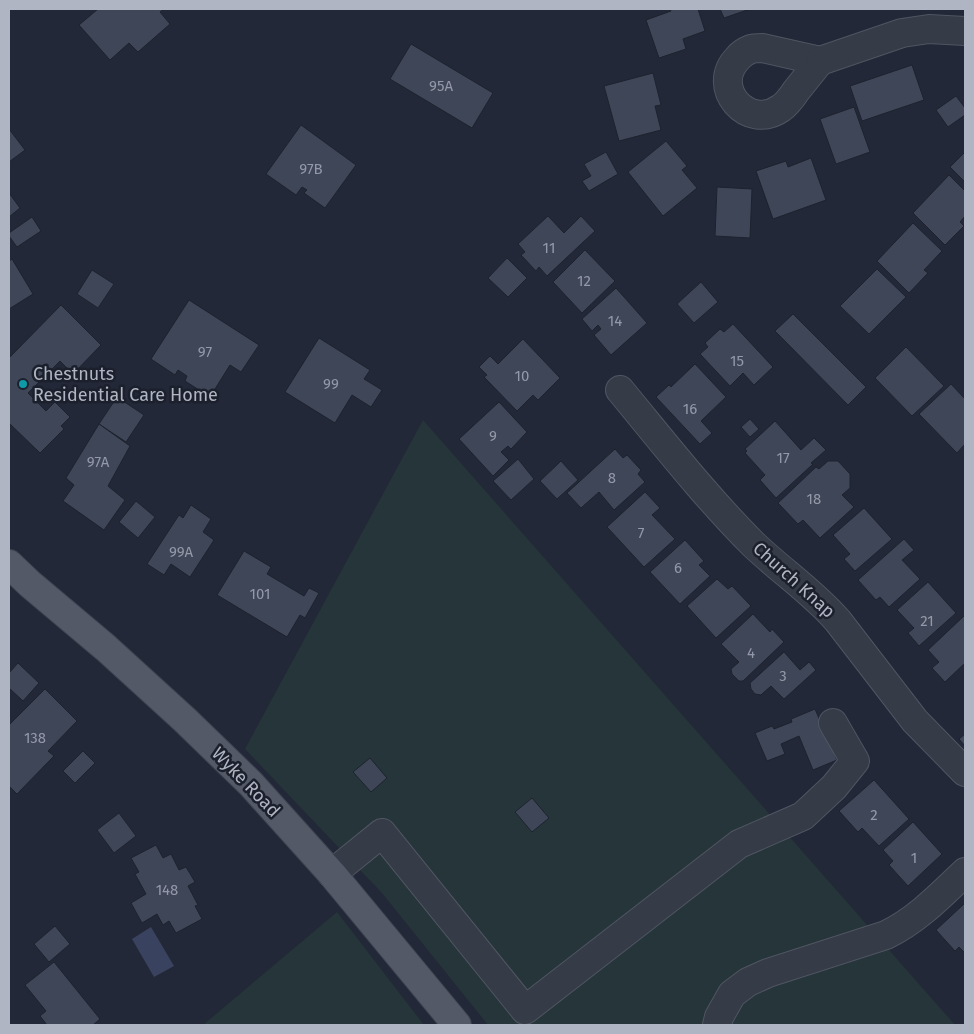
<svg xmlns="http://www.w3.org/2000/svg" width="974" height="1034" font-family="'Fira Sans',sans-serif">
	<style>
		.green { fill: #253539 }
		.water { fill: #39435f }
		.building { fill: #3f4657; stroke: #1d222e }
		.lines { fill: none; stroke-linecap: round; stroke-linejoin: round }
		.minor-casing { stroke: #505562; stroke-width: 30 }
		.major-casing { stroke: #3f4451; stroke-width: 30 }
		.minor { stroke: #363b48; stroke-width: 28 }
		.major { stroke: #545968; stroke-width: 28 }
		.culture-dot { fill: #0f9aa8; stroke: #1b202c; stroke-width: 2 }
		.labels { text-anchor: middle; stroke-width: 5; stroke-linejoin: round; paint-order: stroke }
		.number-label { font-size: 15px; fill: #9499a9 }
		.poi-label { font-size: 18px; fill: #b0b5c4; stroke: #1b202c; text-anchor: start }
		.street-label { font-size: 18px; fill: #b0b5c4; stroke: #1b202c }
	</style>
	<rect width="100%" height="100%" fill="#222837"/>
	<!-- green -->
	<g class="green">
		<path d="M423 420 955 1025H488L382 893 245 749Z"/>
		<path d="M337 912 424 1025H203Z"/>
	</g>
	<!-- water -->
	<path class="water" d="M151 927 174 966 154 977 132 939Z"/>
	<!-- building -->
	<g class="building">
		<path d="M98 9H164L160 12 170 24 138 52 129 43 110 60 79 25Z"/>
		<path d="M670 9H698L705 31 683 39 686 49 659 58 646 20 671 11Z"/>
		<path d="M720 9H750L724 18Z"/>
		<path d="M411 44 493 93 472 128 390 79Z"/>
		<path d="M912 65 924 100 862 121 850 86Z"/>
		<path d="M653 73 661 105 655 106 661 130 619 141 604 86Z"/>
		<path d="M956 96 965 108V115L948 127 936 110Z"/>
		<path d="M854 107 870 152 836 164 820 119Z"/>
		<path d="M301 125 356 165 325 208 304 193 307 190 302 187 296 195 266 174Z"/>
		<path d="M9 129 25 150 9 162Z"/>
		<path d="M666 141 687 166 682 170 697 188 663 216 628 172Z"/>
		<path d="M606 152 618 174 589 191 582 181 591 176 584 164Z"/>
		<path d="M965 152V182L950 167Z"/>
		<path d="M811 158 826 200 773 219 756 171 786 161 788 167Z"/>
		<path d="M949 175 965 191V216L960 222 964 226 945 245 913 213Z"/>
		<path d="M717 187 752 189 750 238 715 236Z"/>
		<path d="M9 193 20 208 9 217Z"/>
		<path d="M548 216 564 233 581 216 595 231 547 276 539 267 536 271 521 255 525 252 518 244Z"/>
		<path d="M32 217 41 231 17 247 9 236V233Z"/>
		<path d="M913 223 942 251 924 270 928 273 909 293 877 261Z"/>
		<path d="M585 250 615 281 582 313 553 282Z"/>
		<path d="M507 258 527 278 508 297 488 278Z"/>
		<path d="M12 259 33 294 9 309V261Z"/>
		<path d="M877 269 906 297 869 334 840 306Z"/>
		<path d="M92 270 114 284 98 308 77 294Z"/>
		<path d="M701 282 718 302 694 323 677 304Z"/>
		<path d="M616 288 647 323 611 355 594 335 601 329 598 325 592 331 582 319Z"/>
		<path d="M189 300 259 345 241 372 230 365 210 397 185 381 187 376 178 370 175 375 151 359Z"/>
		<path d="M61 305 101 345 73 374 60 361 28 393 46 411 55 402 70 417 61 426 64 429 40 453 9 423V358Z"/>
		<path d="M793 314 866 387 848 405 775 331Z"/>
		<path d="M733 324 773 367 754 385 743 373 730 386 700 354 708 347 705 343 720 329 724 332Z"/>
		<path d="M319 338 370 370 364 379 382 390 371 407 352 395 335 423 285 392Z"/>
		<path d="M523 339 560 378 538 400 533 395 517 411 484 377 487 375 479 367 490 356 498 364Z"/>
		<path d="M906 347 944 386 912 416 875 378Z"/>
		<path d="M695 364 726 397 701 421 712 433 700 444 656 397 669 385 671 387Z"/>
		<path d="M951 384 965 399V444L957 453 919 414Z"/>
		<path d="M117 397 144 415 126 442 99 424Z"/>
		<path d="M499 402 527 432 511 449 508 446 501 452 509 460 493 476 459 439Z"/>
		<path d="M750 419 759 429 750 437 741 427Z"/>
		<path d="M775 421 801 450 814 438 826 450 811 463 813 464 776 498 760 480 765 475 745 453 747 451 745 449Z"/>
		<path d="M99 424 130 446 108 486 125 500 104 530 63 501 74 485 66 478Z"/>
		<path d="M615 449 623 458 627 455 641 470 638 474 645 482 614 510 599 492 581 508 567 493Z"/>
		<path d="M518 459 534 479 511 500 493 481Z"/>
		<path d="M561 461 578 480 557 499 540 481Z"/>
		<path d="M828 461H838L850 474V488L842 495 854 507 820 538 803 520 798 524 778 503 816 467 819 469Z"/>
		<path d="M645 492 660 508 652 515 675 539 644 567 607 527Z"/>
		<path d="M136 501 155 517 138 538 119 522Z"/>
		<path d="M191 505 211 519 203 532 214 540 190 577 171 564 164 575 147 564 179 515 183 518Z"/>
		<path d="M864 508 892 539 855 571 844 559 850 554 833 535Z"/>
		<path d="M904 539 914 550 902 560 920 579 889 607 880 597 876 600 858 580Z"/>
		<path d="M685 540 704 561 699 565 710 576 680 604 650 572Z"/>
		<path d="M244 551 271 567 267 574 304 596 309 588 319 593 305 618 300 615 287 637 217 595Z"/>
		<path d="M717 579 728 589 732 586 751 606 716 638 687 606Z"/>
		<path d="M928 582 956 613 919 646 908 633 914 628 897 610Z"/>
		<path d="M753 614 770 632 772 629 784 642 743 681H739L732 674 731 669 739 662 721 644Z"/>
		<path d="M965 615V663L945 682 932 668 939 662 928 650Z"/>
		<path d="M784 652 800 670 809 662 816 670 784 699 771 686 761 695 755 694 751 689 750 683Z"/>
		<path d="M18 663 39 683 23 701 9 688V673Z"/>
		<path d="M45 689 77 721 48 751 54 756 17 794 9 786V725Z"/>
		<path d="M815 709 837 760 813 770 799 736 781 744 785 754 767 761 755 733 772 726 774 729 792 722 791 719Z"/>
		<path d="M965 734V746L959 739Z"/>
		<path d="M83 751 95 763 75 783 63 771Z"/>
		<path d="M370 758 387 778 371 792 353 772Z"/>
		<path d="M874 780 909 819 879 846 862 828 858 832 839 811Z"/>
		<path d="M532 798 549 818 532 832 515 812Z"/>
		<path d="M119 813 136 836 114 853 97 830Z"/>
		<path d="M913 822 942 854 908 886 889 865 893 861 883 850Z"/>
		<path d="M156 845 163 858 171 854 179 870 186 867 195 882 188 886 198 905 195 906 202 919 176 933 169 921 163 925 157 914 142 923 131 903 146 894 135 874 139 872 131 858Z"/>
		<path d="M965 903V953L959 947 955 951 936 930Z"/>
		<path d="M55 926 70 944 49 962 34 944Z"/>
		<path d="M54 962 100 1019 93 1025H47L40 1016 46 1011 25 985Z"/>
	</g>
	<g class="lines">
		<defs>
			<g id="minor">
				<path d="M762 48 820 61C812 71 804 81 796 91 792 97 787 104 781 108 748 132 709 87 738 58 741 54 746 51 751 49 754 48 759 48 762 48Z"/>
				<path d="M820 61 902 33 929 29 965 31"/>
				<path d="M620 390C663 442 705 496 753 544 780 570 813 592 838 621L915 721 965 772"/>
				<path d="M332 874 345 863 382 833 525 1010 739 844 803 816 834 787 855 761 833 723"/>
				<path d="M717 1025 719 1017 732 994 748 982 768 973 886 935C917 920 941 895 965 872"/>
			</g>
			<path id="major" d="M9 564 30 584 106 648 185 720 251 784 332 874 457 1025"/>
		</defs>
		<!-- minor casing -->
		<use href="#minor" class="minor-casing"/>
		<!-- major casing -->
		<use href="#major" class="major-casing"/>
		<!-- minor -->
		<use href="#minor" class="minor"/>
		<!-- major -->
		<use href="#major" class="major"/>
	</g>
	<!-- markers -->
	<circle class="culture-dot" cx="23" cy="384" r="5"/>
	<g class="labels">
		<!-- number labels -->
		<g class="number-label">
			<text x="441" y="91">95A</text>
			<text x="311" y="174">97B</text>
			<text x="549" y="253">11</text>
			<text x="584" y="286">12</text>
			<text x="615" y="326">14</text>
			<text x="205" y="357">97</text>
			<text x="737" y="366">15</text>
			<text x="522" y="381">10</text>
			<text x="331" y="389">99</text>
			<text x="690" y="414">16</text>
			<text x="493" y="441">9</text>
			<text x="783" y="463">17</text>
			<text x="98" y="467">97A</text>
			<text x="612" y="483">8</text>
			<text x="814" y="504">18</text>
			<text x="641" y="538">7</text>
			<text x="181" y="557">99A</text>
			<text x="678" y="573">6</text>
			<text x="260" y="599">101</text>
			<text x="927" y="626">21</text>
			<text x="751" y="658">4</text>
			<text x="783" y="681">3</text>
			<text x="35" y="743">138</text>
			<text x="874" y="820">2</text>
			<text x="914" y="863">1</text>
			<text x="167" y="895">148</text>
		</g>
		<!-- poi labels -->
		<g class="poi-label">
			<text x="33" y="380">Chestnuts<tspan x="33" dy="21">Residential Care Home</tspan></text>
		</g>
		<!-- street labels -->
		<g class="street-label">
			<text transform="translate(794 580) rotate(42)" y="6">Church Knap</text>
			<text transform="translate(246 782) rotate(46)" y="6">Wyke Road</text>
		</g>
	</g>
	<!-- border -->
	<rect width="974" height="1034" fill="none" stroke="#b0b5c4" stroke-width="20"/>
</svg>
